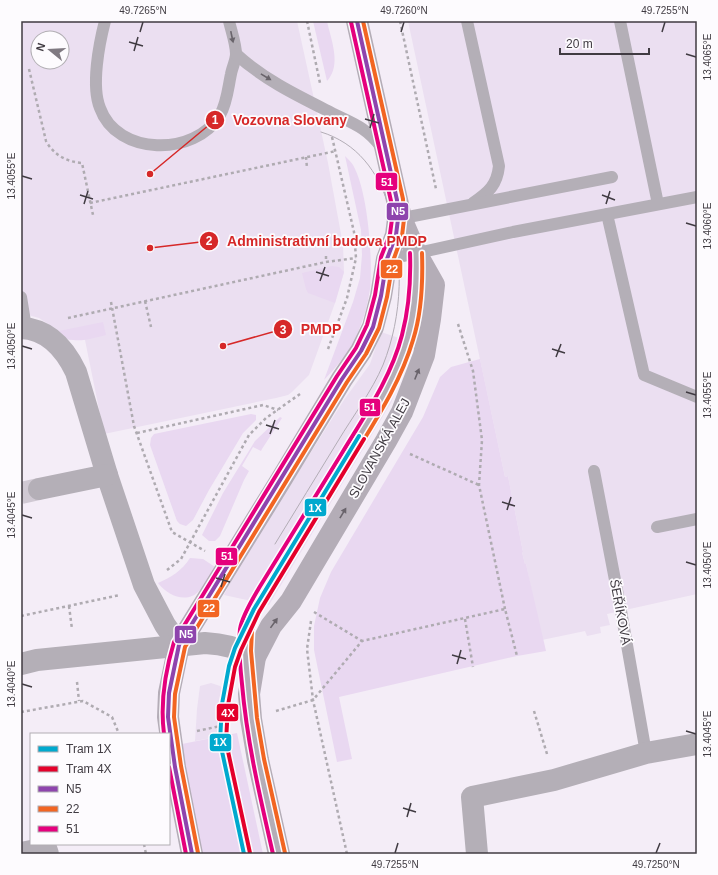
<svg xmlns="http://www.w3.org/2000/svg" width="718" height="875" font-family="Arial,sans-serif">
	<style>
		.built { fill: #ebdff1; fill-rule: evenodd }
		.green { fill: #e9d8f1 }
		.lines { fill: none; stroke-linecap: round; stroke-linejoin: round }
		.minor-tunnel { stroke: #d0c9d3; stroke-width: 22; stroke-dasharray: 22 11; stroke-linecap: butt }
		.path { stroke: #afabb1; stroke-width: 2.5; stroke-dasharray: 3 3; stroke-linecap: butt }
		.service { stroke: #b4afb7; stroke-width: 12 }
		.minor { stroke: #b4afb7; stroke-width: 22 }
		.tertiary { stroke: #b4afb7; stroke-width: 22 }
		.secondary { stroke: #b4adb7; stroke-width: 22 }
		.tram { stroke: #b3adb6; stroke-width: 1 }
		.bus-1-casing { stroke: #fdfbfe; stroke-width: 7 }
		.bus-2-casing { stroke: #fdfbfe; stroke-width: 7 }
		.bus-3-casing { stroke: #fdfbfe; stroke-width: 7 }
		.bus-1 { stroke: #8e44ad; stroke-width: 4 }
		.bus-2 { stroke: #f26522; stroke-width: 4 }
		.bus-3 { stroke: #e5007d; stroke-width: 4 }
		.tram-1-casing { stroke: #fdfbfe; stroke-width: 7 }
		.tram-2-casing { stroke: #fdfbfe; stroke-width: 7 }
		.tram-1 { stroke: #00a9ce; stroke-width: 4 }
		.tram-2 { stroke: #e4002b; stroke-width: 4 }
		.oneway { fill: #69646b }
		.oneway2 { fill: #69636b }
		.ticks { fill: none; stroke: #403b42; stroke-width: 1.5 }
		.labels { text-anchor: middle; stroke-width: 3.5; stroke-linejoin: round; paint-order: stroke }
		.street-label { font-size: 13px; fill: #403b42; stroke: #fdfbfe }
		.leader { fill: none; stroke: #d62828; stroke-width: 1.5 }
		.callout-dot { fill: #d62828; stroke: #fdfbfe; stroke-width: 1.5 }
		.mark-label { font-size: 12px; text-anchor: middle; font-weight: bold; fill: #fff }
		.callout-label { font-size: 14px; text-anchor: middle; font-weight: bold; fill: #d62828; stroke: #fdfbfe; stroke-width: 3.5; stroke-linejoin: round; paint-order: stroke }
		.line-badge { stroke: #fdfbfe; stroke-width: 1.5 }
		.badge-label { font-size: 11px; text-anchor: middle; font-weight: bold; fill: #fff }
		.neatline { fill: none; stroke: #403b42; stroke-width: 1.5 }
		.ticks-label { font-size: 10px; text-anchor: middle; fill: #403b42 }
	</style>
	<rect width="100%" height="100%" fill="#f4edf7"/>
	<!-- built -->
	<g class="built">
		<path d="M21 21H297L328 163 343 245 344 272 335 303 309 375 292 392 288 395 276 398 104 434 85 340H69L52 330 48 324 39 318 21 313ZM38 38H62V62H38Z"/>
		<path d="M408 21H697V594L607 614 610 625 600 627 601 633 587 636 585 631 542 640 526 564H525L522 552H523L508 476 505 477Z"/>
		<path d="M381 332 414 343 391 403 269 605 224 595 237 569 344 400 370 364Z"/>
		<path d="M211 683 220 686 228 693 229 701 228 735 195 741 197 709 200 686Z"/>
	</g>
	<!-- green -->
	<g class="green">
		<path d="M313 21H327C331 40 342 65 327 81Z"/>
		<path d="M345 156C348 159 351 162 353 165 368 191 373 259 370 289 368 302 365 315 360 327 353 348 339 364 324 380L353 302 360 278 362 255 361 230Z"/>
		<path d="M332 266 339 267 344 272 335 303 308 293 306 289 302 273Z"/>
		<path d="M103 322 106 335C87 340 72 345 54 332Z"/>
		<path d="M480 359 505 477 508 476 523 552H522L525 564H526L546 651 517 656 339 697 352 759 337 762 314 650V626L320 598 331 572 423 417 440 377 451 367Z"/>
		<path d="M251 414 256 415V420L243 433 209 490 193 520 186 526 180 524 177 521 150 445 151 438 154 434Z"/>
		<path d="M280 417 282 418 262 449 261 451 253 447 242 466 249 471 244 480 220 536 215 541H209L202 535 223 493 255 441Z"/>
		<path d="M190 558 203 559 215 567C210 575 206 584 199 591 187 604 168 596 158 583 171 577 182 571 190 558Z"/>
		<path d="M237 733 263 854H202L182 761V744Z"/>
	</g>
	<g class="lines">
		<!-- minor-tunnel -->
		<path class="minor-tunnel" d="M21 493 39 489"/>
		<!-- path -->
		<g class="path">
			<path d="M307 21 320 83"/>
			<path d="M400 21 436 189"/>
			<path d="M29 69 46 141C53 154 66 162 82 163L93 215"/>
			<path d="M306 157 307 168"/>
			<path d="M90 203 336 151"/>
			<path d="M326 256V262"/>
			<path d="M145 301 151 327"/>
			<path d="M111 302 134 426 172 532 205 551"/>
			<path d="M68 318 326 262 356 258"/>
			<path d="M458 324 473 371 482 440 479 485 505 609"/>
			<path d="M328 349 347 298 356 258 354 232 332 137"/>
			<path d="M137 433 263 405 278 410"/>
			<path d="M410 454 479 485"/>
			<path d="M167 570 181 559 249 435 266 418 300 394"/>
			<path d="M69 606 72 629"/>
			<path d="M314 612 362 641"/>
			<path d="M21 616 120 595"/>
			<path d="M465 619 473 667"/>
			<path d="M311 621 307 649 313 700 347 854"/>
			<path d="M77 682 79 701"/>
			<path d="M276 711 313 700 362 641 505 609 517 656"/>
			<path d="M534 711 547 754"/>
			<path d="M21 712 83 701 112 717 119 734"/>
			<path d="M197 731 225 725"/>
			<path d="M144 844 146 854"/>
		</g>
		<!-- service -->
		<g class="service">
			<path d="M105 21C99 44 91 86 100 108 117 156 195 157 220 115 227 103 228 88 231 74 232 68 236 60 236 54 236 44 231 30 229 21"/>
			<path d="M467 21 499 166C497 185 489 192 473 203"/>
			<path d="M620 21 658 204"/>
			<path d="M236 54C262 78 294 94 326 110 348 122 365 125 381 147"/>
			<path d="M607 214 644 375 697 397"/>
			<path d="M398 219 612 177"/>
			<path d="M387 259 399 257 513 232 697 197"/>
			<path d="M21 297 26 328"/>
			<path d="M594 471 621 611 646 753"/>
			<path d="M657 527 697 519"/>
			<path d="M245 656C244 639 248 625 254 609 280 563 309 518 337 472 358 439 381 406 397 370 411 336 417 297 416 260"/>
		</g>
		<!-- minor -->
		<g class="minor">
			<path d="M21 328C48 329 65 349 76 372L107 475 144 585 165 625 179 645"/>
			<path d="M39 489 107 475"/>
			<path d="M21 853 46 848 48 854"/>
			<path d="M477 854 472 797 554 780 646 753 697 744"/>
		</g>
		<!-- tertiary -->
		<path class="tertiary" d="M21 664 37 660 205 643C223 644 240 648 255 657"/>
		<!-- secondary -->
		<g class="secondary">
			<path d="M192 854 175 767 168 717 169 693 179 645 281 480 342 379 361 351 373 327 381 296 387 259 396 235 398 219 397 210"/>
			<path d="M279 854 258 760 251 719 249 694 255 657 271 626 291 601 386 441 402 412 424 355 430 319 434 285 416 253 401 218 357 21"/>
		</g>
		<!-- tram -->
		<g class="tram">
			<path d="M359 436C399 378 418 324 416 253L366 21"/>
			<path d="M275 544C296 510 317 475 338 441 353 416 372 391 383 365 403 315 404 258 389 207 378 171 357 143 321 132"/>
		</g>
		<defs>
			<path id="bus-1" d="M192 854 175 767 168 717 169 693 179 645 342 379 361 351 373 327 381 296 387 259 396 235 398 219 397 200 357 21"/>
			<g id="bus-2">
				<path d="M198 853 181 766 174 717 175 694 185 647 347 382 366 354 379 328 387 297 393 261 402 236 404 219 403 199 363 21"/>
				<path d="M285 853 264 759 257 718 251 651 252 630 259 612 269 594C297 549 325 504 352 459 375 421 400 384 413 340 422 312 423 282 422 253"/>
			</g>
			<g id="bus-3">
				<path d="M164 734C160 703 165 672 174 642L337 376 356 348 367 325 375 295 381 257 390 234 392 219 391 201 351 22"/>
				<path d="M169 767 186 854"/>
				<path d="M273 854C260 797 247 742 242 684 240 666 238 648 240 629 242 616 252 600 259 588 287 543 314 498 342 453 365 415 391 378 402 335 409 308 411 281 410 253"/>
			</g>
		</defs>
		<!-- bus-1 casing -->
		<use href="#bus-1" class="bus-1-casing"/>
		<!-- bus-2 casing -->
		<use href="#bus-2" class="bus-2-casing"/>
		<!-- bus-3 casing -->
		<use href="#bus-3" class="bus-3-casing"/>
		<!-- bus-1 -->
		<use href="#bus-1" class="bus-1"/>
		<!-- bus-2 -->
		<use href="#bus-2" class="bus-2"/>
		<!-- bus-3 -->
		<use href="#bus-3" class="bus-3"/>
		<defs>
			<path id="tram-1" d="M244 854 220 742 222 704 229 666 235 648 254 609 359 436"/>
			<path id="tram-2" d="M250 853 226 742 228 705 235 667 241 650 259 612 364 439"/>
		</defs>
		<!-- tram-1 casing -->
		<use href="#tram-1" class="tram-1-casing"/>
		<!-- tram-2 casing -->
		<use href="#tram-2" class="tram-2-casing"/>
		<!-- tram-1 -->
		<use href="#tram-1" class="tram-1"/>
		<!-- tram-2 -->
		<use href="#tram-2" class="tram-2"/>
	</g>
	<!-- one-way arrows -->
	<defs><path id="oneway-solid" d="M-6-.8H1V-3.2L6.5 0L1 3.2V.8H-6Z"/></defs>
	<g class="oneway">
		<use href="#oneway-solid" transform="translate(232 37) rotate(78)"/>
		<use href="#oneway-solid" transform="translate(266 77) rotate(31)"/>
	</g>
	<g class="oneway2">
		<use href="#oneway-solid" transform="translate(417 374) rotate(-68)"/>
		<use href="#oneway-solid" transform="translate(343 513) rotate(-59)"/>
		<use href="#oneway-solid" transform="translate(274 623) rotate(-54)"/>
	</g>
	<!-- ticks -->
	<path class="ticks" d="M140 32 143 22M401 32 404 22M662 32 665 22M129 42 143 46M134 51 138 37M686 54 696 57M365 119 379 123M370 128 374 114M22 176 32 179M80 195 93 199M602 195 615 200M84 204 88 191M606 204 610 191M686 223 696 226M316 272 329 276M320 281 325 267M22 346 32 349M552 349 565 353M556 357 561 344M686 392 696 395M266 425 279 429M270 434 275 420M502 502 515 506M507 510 511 497M22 515 32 518M686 562 696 565M216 578 230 582M221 587 225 574M452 655 466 659M457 664 461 650M22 684 32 687M686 731 696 734M403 808 416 812M407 817 411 803M395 853 398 843M656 853 660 843"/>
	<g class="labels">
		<!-- street labels -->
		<g class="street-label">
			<text transform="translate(379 448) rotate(-61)" y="5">SLOVANSKÁ ALEJ</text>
			<text transform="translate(621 612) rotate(79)" y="5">ŠEŘÍKOVÁ</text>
		</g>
	</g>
	<!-- callouts -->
	<path class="leader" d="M150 174L215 120M150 248L209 241M223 346L283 329"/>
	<g class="callout-dot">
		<circle cx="150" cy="174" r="4"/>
		<circle cx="150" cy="248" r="4"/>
		<circle cx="223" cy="346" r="4"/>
		<circle cx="215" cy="120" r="10"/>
		<circle cx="209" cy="241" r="10"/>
		<circle cx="283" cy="329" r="10"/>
	</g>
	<g class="mark-label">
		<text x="215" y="124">1</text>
		<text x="209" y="245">2</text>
		<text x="283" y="334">3</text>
	</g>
	<g class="callout-label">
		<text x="290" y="125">Vozovna Slovany</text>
		<text x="327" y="246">Administrativní budova PMDP</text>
		<text x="321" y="334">PMDP</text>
	</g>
	<g class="line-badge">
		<rect x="375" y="172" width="23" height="19" rx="4" fill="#e5007d"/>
		<rect x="386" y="202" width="23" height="19" rx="4" fill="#8e44ad"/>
		<rect x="380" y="259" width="23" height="20" rx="4" fill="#f26522"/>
		<rect x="359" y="398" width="22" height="19" rx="4" fill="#e5007d"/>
		<rect x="304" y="498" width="23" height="19" rx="4" fill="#00a9ce"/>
		<rect x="215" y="547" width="23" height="19" rx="4" fill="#e5007d"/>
		<rect x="197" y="599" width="23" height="19" rx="4" fill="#f26522"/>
		<rect x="174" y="625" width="23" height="19" rx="4" fill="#8e44ad"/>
		<rect x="216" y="703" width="23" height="19" rx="4" fill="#e4002b"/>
		<rect x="209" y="733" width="23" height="19" rx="4" fill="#00a9ce"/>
	</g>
	<g class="badge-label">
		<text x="387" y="186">51</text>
		<text x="398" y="215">N5</text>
		<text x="392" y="273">22</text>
		<text x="370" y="411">51</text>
		<text x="315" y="512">1X</text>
		<text x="227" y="560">51</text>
		<text x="209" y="612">22</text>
		<text x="186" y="638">N5</text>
		<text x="228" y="717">4X</text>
		<text x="220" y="746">1X</text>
	</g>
	<!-- border -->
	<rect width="718" height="875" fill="none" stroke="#fdfbfe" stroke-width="44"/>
	<!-- legend -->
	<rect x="30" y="733" width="140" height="112" fill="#fdfbfe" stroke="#b1aeb3"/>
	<rect x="38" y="746" width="20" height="6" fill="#00a9ce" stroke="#b1aeb3"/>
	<text x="66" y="753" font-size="12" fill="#403b42">Tram 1X</text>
	<rect x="38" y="766" width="20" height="6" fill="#e4002b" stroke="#b1aeb3"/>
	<text x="66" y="773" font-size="12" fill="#403b42">Tram 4X</text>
	<rect x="38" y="786" width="20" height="6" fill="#8e44ad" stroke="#b1aeb3"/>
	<text x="66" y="793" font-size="12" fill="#403b42">N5</text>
	<rect x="38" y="806" width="20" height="6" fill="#f26522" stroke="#b1aeb3"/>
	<text x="66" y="813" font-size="12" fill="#403b42">22</text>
	<rect x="38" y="826" width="20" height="6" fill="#e5007d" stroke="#b1aeb3"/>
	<text x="66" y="833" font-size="12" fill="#403b42">51</text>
	<!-- north arrow -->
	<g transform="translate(50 50) rotate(288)"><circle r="19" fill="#fdfbfe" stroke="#b1aeb3"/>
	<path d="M0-3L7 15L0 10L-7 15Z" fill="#7f7981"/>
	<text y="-6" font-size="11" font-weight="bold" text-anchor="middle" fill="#403b42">N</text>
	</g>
	<!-- scale -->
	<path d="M560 48v6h89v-6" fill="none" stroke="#403b42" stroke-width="2"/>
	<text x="566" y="48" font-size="12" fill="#403b42" stroke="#fdfbfe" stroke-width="3" paint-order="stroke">20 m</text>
	<rect x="22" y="22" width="674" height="831" class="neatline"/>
	<g class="ticks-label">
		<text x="143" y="14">49.7265°N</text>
		<text x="404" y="14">49.7260°N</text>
		<text x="665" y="14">49.7255°N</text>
		<text transform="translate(707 57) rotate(-90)" y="4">13.4065°E</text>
		<text transform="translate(11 176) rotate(-90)" y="4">13.4055°E</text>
		<text transform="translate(707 226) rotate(-90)" y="4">13.4060°E</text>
		<text transform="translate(11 346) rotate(-90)" y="4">13.4050°E</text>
		<text transform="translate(707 395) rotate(-90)" y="4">13.4055°E</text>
		<text transform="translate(11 515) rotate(-90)" y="4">13.4045°E</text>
		<text transform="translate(707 565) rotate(-90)" y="4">13.4050°E</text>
		<text transform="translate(11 684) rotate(-90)" y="4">13.4040°E</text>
		<text transform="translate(707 734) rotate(-90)" y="4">13.4045°E</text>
		<text x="395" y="868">49.7255°N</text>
		<text x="656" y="868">49.7250°N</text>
	</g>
</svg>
